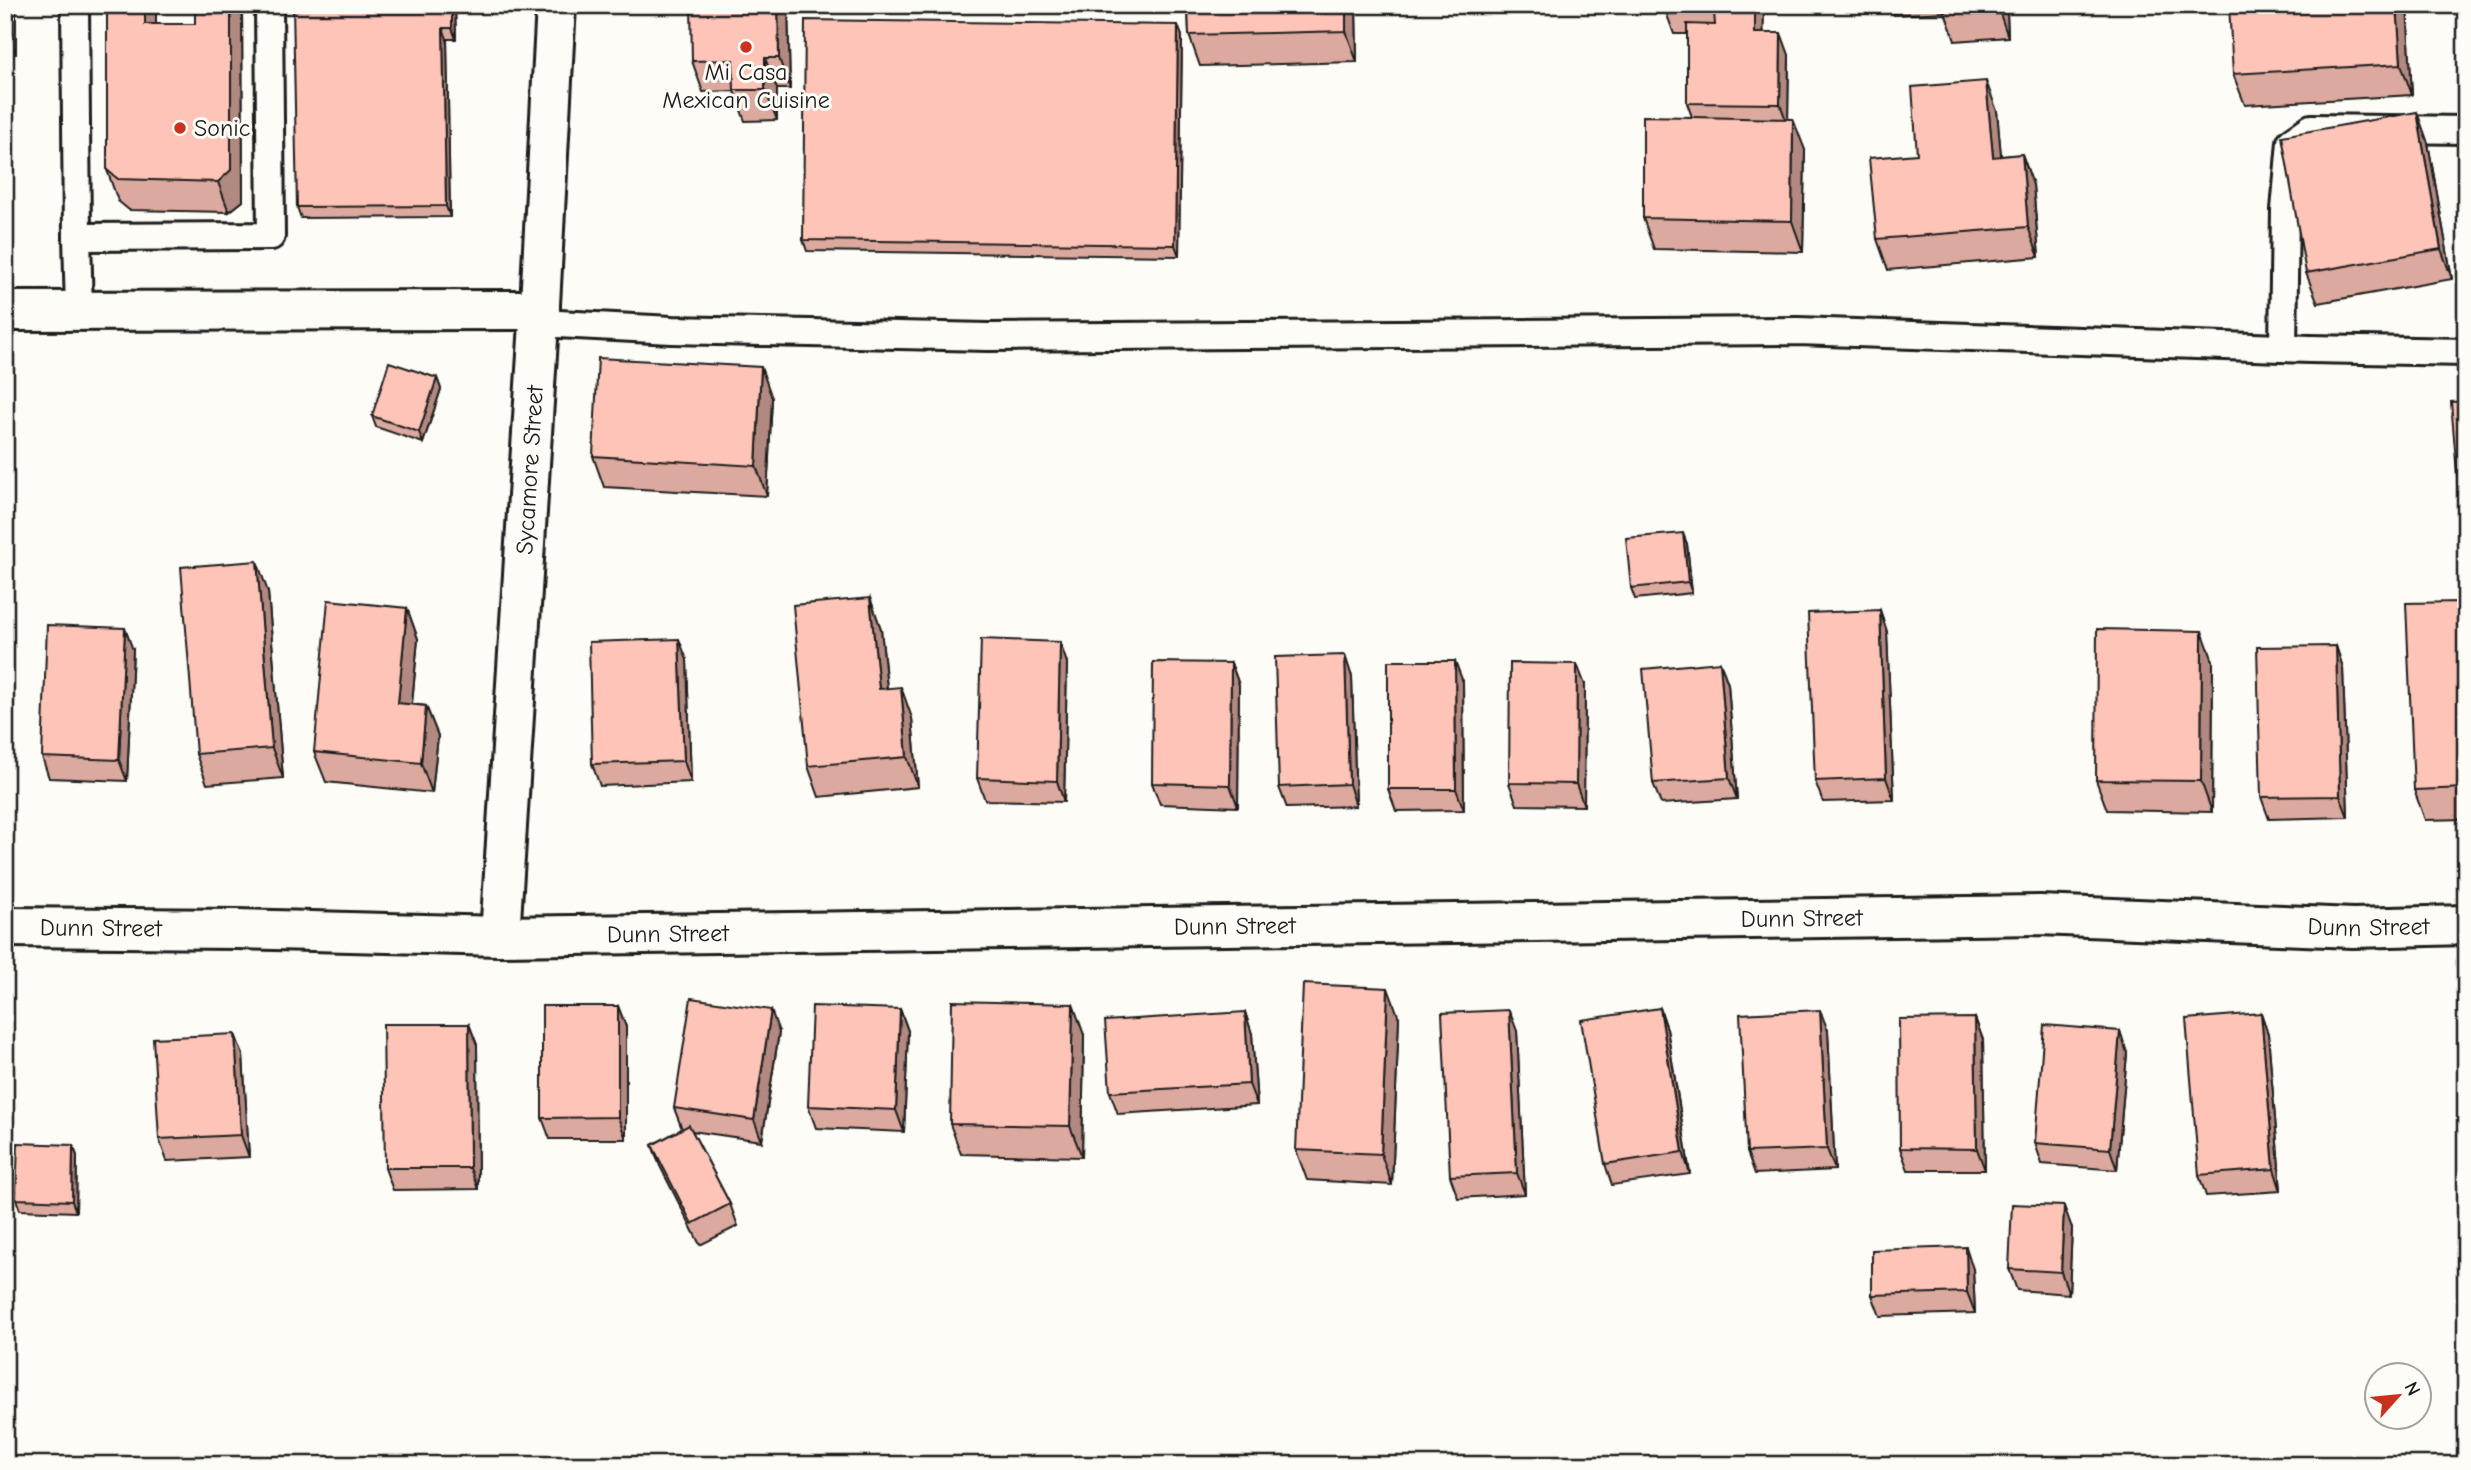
<svg xmlns="http://www.w3.org/2000/svg" width="2471" height="1470" font-family="'Comic Neue',sans-serif">
	<style>
		.lines { fill: none; stroke-linecap: round; stroke-linejoin: round }
		.lane-casing { stroke: #1c1c1c; stroke-width: 32 }
		.street-casing { stroke: #1c1c1c; stroke-width: 44 }
		.lane { stroke: #fdfcf7; stroke-width: 26 }
		.street { stroke: #fdfcf7; stroke-width: 38 }
		.wall { fill: #dba99e; stroke: #1c1c1c; stroke-width: 2 }
		.shaded-wall { fill: #b28981; stroke: #1c1c1c; stroke-width: 2 }
		.building { fill: #ffc4b8; stroke: #1c1c1c; stroke-width: 2 }
		.poi-dot { fill: #c8321e; stroke: #fdfcf7; stroke-width: 2.5 }
		.labels { text-anchor: middle; stroke-width: 6; stroke-linejoin: round; paint-order: stroke }
		.poi-label { font-size: 24px; fill: #1c1c1c; stroke: #fdfcf7 }
		.street-label { font-size: 24px; fill: #1c1c1c; stroke: #fdfcf7 }
	</style>
	<rect width="100%" height="100%" fill="#fdfcf7"/>
	<filter id="ink" filterUnits="userSpaceOnUse"><feTurbulence type="fractalNoise" baseFrequency=".0143" numOctaves="2"/><feDisplacementMap in="SourceGraphic" scale="14" xChannelSelector="R" yChannelSelector="G"/><feConvolveMatrix kernelMatrix="1 2 1 2 8 2 1 2 1" color-interpolation-filters="sRGB"/></filter>
	<g filter="url(#ink)">
		<g class="lines">
			<defs>
				<g id="lane">
					<path d="M75 5 77 237 271 236 269 5"/>
					<path d="M77 237 79 310"/>
					<path d="M539 323 672 330 988 337 1798 331 2310 349 2466 352"/>
					<path d="M2283 348 2285 210 2291 142 2311 128 2466 130"/>
				</g>
				<g id="street">
					<path d="M5 311 540 310"/>
					<path id="s1" d="M5 927 237 929 500 936 2040 915 2353 928 2466 925"/>
					<path id="s2" d="M500 936 539 323 556 5"/>
				</g>
			</defs>
			<!-- lane casing -->
			<use href="#lane" class="lane-casing"/>
			<!-- street casing -->
			<use href="#street" class="street-casing"/>
			<!-- lane -->
			<use href="#lane" class="lane"/>
			<!-- street -->
			<use href="#street" class="street"/>
		</g>
		<!-- wall -->
		<g class="wall">
			<path d="M5 5H16V54L6 53 5 71Z"/>
			<path d="M195 5H242L243 201 229 212 129 210 118 201 107 170 156 24H195Z"/>
			<path d="M455 5 456 39H447L450 217 301 218 297 207Z"/>
			<path d="M788 5 790 89H777V120L745 121 734 91 703 92 692 61Z"/>
			<path d="M1188 5H1356L1357 62 1200 66 1189 35Z"/>
			<path d="M1666 5H1764L1763 33 1789 55 1788 119 1805 150 1803 252 1654 249 1643 218 1692 117 1687 103V34H1674L1666 12Z"/>
			<path d="M1890 5H2060L2061 10 2007 12 2008 37 1955 41 1945 12 1894 15Z"/>
			<path d="M2407 5 2412 95 2245 105 2233 74Z"/>
			<path d="M1182 36 1179 256 807 251 803 240Z"/>
			<path d="M1997 111 2001 156 2022 154 2033 185 2039 257 1888 270 1877 239 1917 154Z"/>
			<path d="M2428 143 2452 279 2318 303 2306 273Z"/>
			<path d="M437 378 441 389 423 443 376 427 372 416Z"/>
			<path d="M772 398 767 496 604 487 593 456Z"/>
			<path d="M2466 401V507L2458 485Z"/>
			<path d="M1687 544 1692 593 1635 599 1631 588Z"/>
			<path d="M268 592 283 778 207 784 196 754Z"/>
			<path d="M870 598 881 629 887 688 912 718 918 787 819 797 808 766Z"/>
			<path d="M2459 602 2466 621V819L2425 820 2414 790Z"/>
			<path d="M407 608 418 639 412 704 426 706 438 736 432 793 326 782 314 752Z"/>
			<path d="M1880 610 1887 632 1894 800 1823 802 1815 781Z"/>
			<path d="M2336 646 2343 668 2348 817 2269 819 2261 797Z"/>
			<path d="M133 650 127 781 49 778 42 757Z"/>
			<path d="M687 660 691 782 600 786 592 764Z"/>
			<path d="M2213 661 2212 812 2107 810 2096 780Z"/>
			<path d="M1720 662 1728 684 1737 799 1661 804 1653 783Z"/>
			<path d="M1067 663 1064 802 985 800 977 778Z"/>
			<path d="M1231 663 1239 685 1238 807 1160 804 1152 783Z"/>
			<path d="M1352 677 1356 806 1287 808 1279 787Z"/>
			<path d="M1463 682 1464 810 1396 811 1388 789Z"/>
			<path d="M1585 685 1584 806 1517 805 1509 783Z"/>
			<path d="M618 1006 626 1027V1139H550L542 1118Z"/>
			<path d="M1660 1008 1667 1029 1690 1174 1612 1185 1605 1164Z"/>
			<path d="M900 1009 908 1031 904 1132 816 1128 808 1106Z"/>
			<path d="M1245 1012 1252 1034 1257 1105 1118 1114 1110 1092Z"/>
			<path d="M2261 1013 2268 1034 2281 1191 2206 1196 2199 1175Z"/>
			<path d="M1399 1018 1392 1185 1307 1180 1296 1150Z"/>
			<path d="M1975 1018 1983 1040 1985 1170H1908L1900 1148Z"/>
			<path d="M469 1024 477 1045 478 1189 393 1190 385 1168Z"/>
			<path d="M1517 1031 1525 1194 1458 1198 1450 1176Z"/>
			<path d="M1828 1031 1835 1170 1755 1174 1747 1152Z"/>
			<path d="M2120 1031 2127 1053 2117 1170 2042 1164 2035 1143Z"/>
			<path d="M779 1032 762 1141 692 1131 730 1204 738 1226 700 1245 660 1166 652 1145 682 1129 674 1108Z"/>
			<path d="M1084 1035 1082 1157 961 1154 950 1124Z"/>
			<path d="M243 1055 249 1157 167 1161 159 1139Z"/>
			<path d="M73 1145 77 1156 76 1212 20 1210 16 1199Z"/>
			<path d="M2072 1228 2069 1294 2017 1290 2009 1269Z"/>
			<path d="M1973 1269 1975 1313 1880 1316 1872 1295Z"/>
		</g>
		<!-- shaded-wall -->
		<g class="shaded-wall">
			<path d="M5 5H16V54L5 24Z"/>
			<path d="M145 5H156V55L145 24Z"/>
			<path d="M231 5H242L243 201 229 212 218 182Z"/>
			<path d="M452 5H455L456 39 452 28Z"/>
			<path d="M778 5H788L790 89 779 58Z"/>
			<path d="M1346 5H1356L1357 62 1346 31Z"/>
			<path d="M1755 5H1764L1763 54 1755 33Z"/>
			<path d="M1997 5H2004L2007 12 2008 37Z"/>
			<path d="M2397 5H2407L2412 95 2401 64Z"/>
			<path d="M1178 25 1182 36 1179 256 1175 245Z"/>
			<path d="M443 28 447 39 450 217 446 206Z"/>
			<path d="M1781 33 1789 55 1788 125 1780 104Z"/>
			<path d="M765 58 777 89V120L765 90Z"/>
			<path d="M1986 81 1997 111 2004 188 1993 157Z"/>
			<path d="M2417 112 2428 143 2452 279 2441 249Z"/>
			<path d="M1793 119 1805 150 1803 252 1792 221Z"/>
			<path d="M2022 154 2033 185 2039 257 2028 227Z"/>
			<path d="M761 367 772 398 767 496 756 466Z"/>
			<path d="M437 378 441 389 423 443 419 432Z"/>
			<path d="M1683 533 1687 544 1692 593 1688 582Z"/>
			<path d="M257 561 268 592 283 778 272 748Z"/>
			<path d="M870 598 881 629 890 719 879 689Z"/>
			<path d="M2459 602 2466 621V685L2462 676Z"/>
			<path d="M407 608 418 639 409 734 398 703Z"/>
			<path d="M1880 610 1887 632 1894 800 1886 778Z"/>
			<path d="M125 628 133 650 127 781 119 760Z"/>
			<path d="M2202 631 2213 661 2212 812 2201 781Z"/>
			<path d="M679 639 687 660 691 782 684 761Z"/>
			<path d="M1060 642 1067 663 1064 802 1057 781Z"/>
			<path d="M2336 646 2343 668 2348 817 2340 796Z"/>
			<path d="M1345 655 1352 677 1356 806 1349 784Z"/>
			<path d="M1455 661 1463 682 1464 810 1456 789Z"/>
			<path d="M1720 662 1728 684 1737 799 1729 778Z"/>
			<path d="M1231 663 1239 685 1238 807 1230 785Z"/>
			<path d="M1577 664 1585 685 1584 806 1576 784Z"/>
			<path d="M901 687 912 718 918 787 907 757Z"/>
			<path d="M426 706 438 736 432 793 421 763Z"/>
			<path d="M1388 988 1399 1018 1392 1185 1381 1154Z"/>
			<path d="M1073 1004 1084 1035 1082 1157 1070 1126Z"/>
			<path d="M618 1006 626 1027V1139L618 1117Z"/>
			<path d="M1660 1008 1667 1029 1690 1174 1683 1152Z"/>
			<path d="M900 1009 908 1031 904 1132 896 1110Z"/>
			<path d="M771 1010 779 1032 762 1141 754 1120Z"/>
			<path d="M1509 1010 1517 1031 1525 1194 1517 1173Z"/>
			<path d="M1820 1010 1828 1031 1835 1170 1827 1149Z"/>
			<path d="M1245 1012 1252 1034 1257 1105 1249 1084Z"/>
			<path d="M2261 1013 2268 1034 2281 1191 2274 1169Z"/>
			<path d="M1975 1018 1983 1040 1985 1170 1977 1149Z"/>
			<path d="M469 1024 477 1045 478 1189 470 1168Z"/>
			<path d="M2120 1031 2127 1053 2117 1170 2110 1149Z"/>
			<path d="M235 1034 243 1055 249 1157 241 1135Z"/>
			<path d="M73 1145 77 1156 76 1212 72 1201Z"/>
			<path d="M2064 1206 2072 1228 2069 1294 2061 1272Z"/>
			<path d="M1966 1247 1973 1269 1975 1313 1967 1292Z"/>
		</g>
		<!-- building -->
		<g class="building">
			<path d="M107 5H145V24H195V5H231V170L218 182 118 179 107 170Z"/>
			<path d="M293 5H452V28H443L446 206 297 207Z"/>
			<path d="M691 5H778L779 58H765V90H734L733 60 692 61Z"/>
			<path d="M1188 5H1346V31L1189 35Z"/>
			<path d="M1666 5H1755V33H1781L1780 104 1687 103V24L1715 25 1714 12H1666Z"/>
			<path d="M1944 5H1997V7L1944 10Z"/>
			<path d="M2229 5H2397L2401 64 2233 74Z"/>
			<path d="M805 20 1178 25 1175 245 803 240Z"/>
			<path d="M1986 81 1993 157 2022 154 2028 227 1877 239 1869 158 1917 154 1912 87Z"/>
			<path d="M2417 112 2441 249 2306 273 2282 136Z"/>
			<path d="M1643 116 1793 119 1792 221 1643 218Z"/>
			<path d="M598 358 761 367 756 466 593 456Z"/>
			<path d="M389 362 437 378 419 432 372 416Z"/>
			<path d="M2466 401V485H2458L2451 402Z"/>
			<path d="M1683 533 1688 582 1631 588 1626 538Z"/>
			<path d="M257 561 272 748 196 754 181 567Z"/>
			<path d="M870 598 879 689 901 687 907 757 808 766 793 605Z"/>
			<path d="M328 600 407 608 398 703 426 706 421 763 314 752Z"/>
			<path d="M2459 602 2462 676H2466V788L2414 790 2406 603Z"/>
			<path d="M1880 610 1886 778 1815 781 1808 613Z"/>
			<path d="M47 625 125 628 119 760 42 757Z"/>
			<path d="M2097 629 2202 631 2201 781 2096 780Z"/>
			<path d="M679 639 684 761 592 764 589 642Z"/>
			<path d="M981 639 1060 642 1057 781 977 778Z"/>
			<path d="M2336 646 2340 796 2261 797 2257 647Z"/>
			<path d="M1345 655 1349 784 1279 787 1275 657Z"/>
			<path d="M1388 661H1455L1456 789H1388Z"/>
			<path d="M1153 662 1231 663 1230 785 1152 783Z"/>
			<path d="M1720 662 1729 778 1653 783 1643 669Z"/>
			<path d="M1510 663 1577 664 1576 784 1509 783Z"/>
			<path d="M1303 984 1388 988 1381 1154 1296 1150Z"/>
			<path d="M691 998 771 1010 754 1120 674 1108Z"/>
			<path d="M952 1001 1073 1004 1070 1126 950 1124Z"/>
			<path d="M542 1006H618V1117L542 1118Z"/>
			<path d="M812 1006 900 1009 896 1110 808 1106Z"/>
			<path d="M1660 1008 1683 1152 1605 1164 1581 1020Z"/>
			<path d="M1509 1010 1517 1173 1450 1176 1442 1013Z"/>
			<path d="M1820 1010 1827 1149 1747 1152 1740 1014Z"/>
			<path d="M1245 1012 1249 1084 1110 1092 1105 1021Z"/>
			<path d="M2261 1013 2274 1169 2199 1175 2186 1019Z"/>
			<path d="M1975 1018 1977 1149 1900 1148 1899 1019Z"/>
			<path d="M383 1024H469L470 1168H385Z"/>
			<path d="M2044 1025 2120 1031 2110 1149 2035 1143Z"/>
			<path d="M235 1034 241 1135 159 1139 153 1038Z"/>
			<path d="M689 1125 730 1204 692 1224 652 1145Z"/>
			<path d="M18 1143 73 1145 72 1201 16 1199Z"/>
			<path d="M2012 1204 2064 1206 2061 1272 2009 1269Z"/>
			<path d="M1966 1247 1967 1292 1872 1295V1250Z"/>
		</g>
	</g>
	<!-- markers -->
	<g class="poi-dot">
		<circle cx="746" cy="47" r="7"/>
		<circle cx="180" cy="128" r="7"/>
	</g>
	<g class="labels">
		<!-- poi labels -->
		<g class="poi-label">
			<text x="746" y="80">Mi Casa<tspan x="746" dy="28">Mexican Cuisine</tspan></text>
			<text x="194" y="136" text-anchor="start">Sonic</text>
		</g>
		<!-- street labels -->
		<g class="street-label">
			<text dy="8" stroke="none"><textPath href="#s2" startOffset="467">Sycamore Street</textPath></text>
			<text dy="8" stroke="none"><textPath href="#s1" startOffset="1797">Dunn Street</textPath></text>
			<text dy="8" stroke="none"><textPath href="#s1" startOffset="2364">Dunn Street</textPath></text>
			<text dy="8" stroke="none"><textPath href="#s1" startOffset="1230">Dunn Street</textPath></text>
			<text dy="8" stroke="none"><textPath href="#s1" startOffset="96">Dunn Street</textPath></text>
			<text dy="8" stroke="none"><textPath href="#s1" startOffset="663">Dunn Street</textPath></text>
		</g>
	</g>
	<!-- margin -->
	<rect width="2471" height="1470" fill="none" stroke="#fdfcf7" stroke-width="28"/>
	<rect x="14" y="14" width="2443" height="1442" fill="none" stroke="#1c1c1c" stroke-width="2.5" filter="url(#ink)"/>
	<!-- north arrow -->
	<g transform="translate(2398 1396) rotate(63)"><circle r="33" fill="#fdfcf7" stroke="#a3a29f" stroke-width="2"/>
	<path d="M0-5L12 26L0 18L-12 26Z" fill="#c8321e"/>
	<text y="-10" font-size="19" font-weight="bold" text-anchor="middle" fill="#1c1c1c">N</text>
	</g>
</svg>
